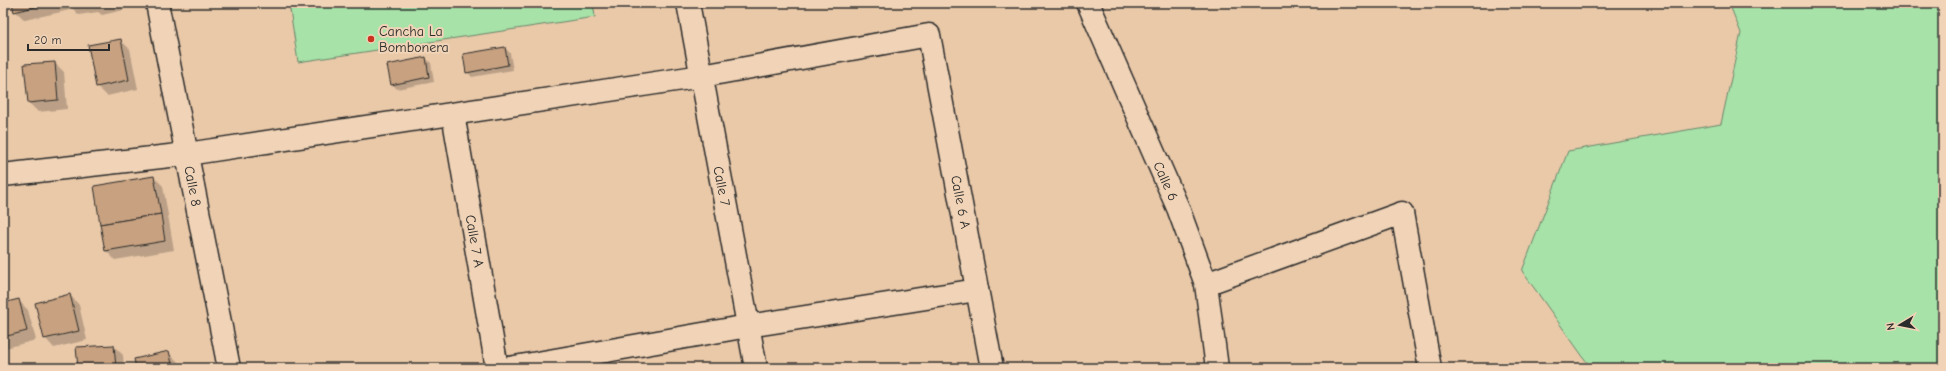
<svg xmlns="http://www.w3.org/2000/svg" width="1946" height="371" font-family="'Comic Neue',sans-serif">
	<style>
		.green { fill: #a7e2a8; stroke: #69866a }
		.shadow { fill: #0003 }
		.building { fill: #c7a180; stroke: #2b2b2b }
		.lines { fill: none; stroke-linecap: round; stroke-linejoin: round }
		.minor-casing { stroke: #2b2b2b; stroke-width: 25 }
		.minor { stroke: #f1d4b7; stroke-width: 22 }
		.poi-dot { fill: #c8321e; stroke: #f1d4b7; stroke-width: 1.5 }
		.labels { text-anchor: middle; stroke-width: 4; stroke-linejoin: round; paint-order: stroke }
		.poi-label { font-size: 14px; fill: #2b2b2b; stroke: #f1d4b7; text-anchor: start }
		.street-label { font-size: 14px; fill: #2b2b2b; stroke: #f1d4b7 }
	</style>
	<rect width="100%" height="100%" fill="#eac9a9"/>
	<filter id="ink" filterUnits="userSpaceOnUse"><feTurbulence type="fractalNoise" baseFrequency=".025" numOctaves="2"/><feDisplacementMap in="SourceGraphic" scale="8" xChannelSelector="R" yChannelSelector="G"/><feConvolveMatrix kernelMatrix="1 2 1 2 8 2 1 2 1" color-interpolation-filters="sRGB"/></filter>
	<g filter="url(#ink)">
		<!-- green -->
		<g class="green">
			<path d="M289 3H593L595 17 298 62Z"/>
			<path d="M1729 3H1943V368H1591L1522 271 1568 151 1721 124 1741 33Z"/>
		</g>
		<!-- shadow -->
		<g class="shadow">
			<path d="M13 3H123L124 10 102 15 98 12 79 15 69 5 70 10 25 20 15 11Z"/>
			<path d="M120 40 130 49 138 89 107 96 97 86Z"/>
			<path d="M505 48 510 53 513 70 472 77 467 72Z"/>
			<path d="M426 58 431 63 434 82 397 89 392 84Z"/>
			<path d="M55 63 64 72 67 109 38 112 28 102Z"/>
			<path d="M154 177 163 186 174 250 115 260 106 251Z"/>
			<path d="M70 295 79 305 87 340 54 348 45 338Z"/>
			<path d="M18 300 28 310 36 340 6 348 3 345V304Z"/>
			<path d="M114 346 123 355 124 368H79Z"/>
			<path d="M169 353 178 362 179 368H137Z"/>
		</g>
		<!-- building -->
		<g class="building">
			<path d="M12 3H52L14 12Z"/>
			<path d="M68 3H86L69 6Z"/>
			<path d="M91 3H106L91 6Z"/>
			<path d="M121 39 129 80 96 87 88 45Z"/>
			<path d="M505 47 508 65 466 73 463 54Z"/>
			<path d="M426 57 429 77 391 85 387 65Z"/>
			<path d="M55 62 58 100 28 103 24 64Z"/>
			<path d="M154 176 161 214 100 224 94 186Z"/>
			<path d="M161 214 165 241 105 251 100 224Z"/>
			<path d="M70 294 79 331 44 339 35 303Z"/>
			<path d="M19 299 27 331 3 337V303Z"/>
			<path d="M114 345 116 368H78L76 347Z"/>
			<path d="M169 351 173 368H136L134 359Z"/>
		</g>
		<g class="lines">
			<defs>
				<g id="minor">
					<path d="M157 3 229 368"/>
					<path d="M688 3 756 368"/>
					<path d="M1088 3 1178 208 1206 284 1217 368"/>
					<path d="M453 114 497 368"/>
					<path d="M3 175 187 154 702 76 929 35 992 368"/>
					<path d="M1206 284 1402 213 1430 368"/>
					<path d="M509 368 748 326 977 290"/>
				</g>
			</defs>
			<!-- minor casing -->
			<use href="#minor" class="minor-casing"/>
			<!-- minor -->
			<use href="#minor" class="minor"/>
		</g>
	</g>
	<!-- markers -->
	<circle class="poi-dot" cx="371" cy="39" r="4"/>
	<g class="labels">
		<!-- poi labels -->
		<g class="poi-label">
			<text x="379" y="36">Cancha La<tspan x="379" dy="16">Bombonera</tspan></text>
		</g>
		<!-- street labels -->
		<g class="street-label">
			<text transform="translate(1166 181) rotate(66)" y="5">Calle 6</text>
			<text transform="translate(193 186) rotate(79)" y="5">Calle 8</text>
			<text transform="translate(722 186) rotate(79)" y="5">Calle 7</text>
			<text transform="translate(961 202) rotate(79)" y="5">Calle 6 A</text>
			<text transform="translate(475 241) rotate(80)" y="5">Calle 7 A</text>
		</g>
	</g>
	<!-- margin -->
	<rect width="1946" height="371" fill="none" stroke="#f1d4b7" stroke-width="16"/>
	<rect x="8" y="8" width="1930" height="355" fill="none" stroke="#2b2b2b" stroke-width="1.5" filter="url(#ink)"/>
	<!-- north arrow -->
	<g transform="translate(1900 325) rotate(260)" stroke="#f1d4b7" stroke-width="3" paint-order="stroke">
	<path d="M0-3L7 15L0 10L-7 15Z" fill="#2b2b2b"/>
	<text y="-6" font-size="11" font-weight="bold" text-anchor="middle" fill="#2b2b2b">N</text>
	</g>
	<!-- scale -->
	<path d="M28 44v6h81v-6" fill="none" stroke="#2b2b2b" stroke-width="2"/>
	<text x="34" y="44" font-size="12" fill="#2b2b2b" stroke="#f1d4b7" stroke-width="3" paint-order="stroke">20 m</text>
</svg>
